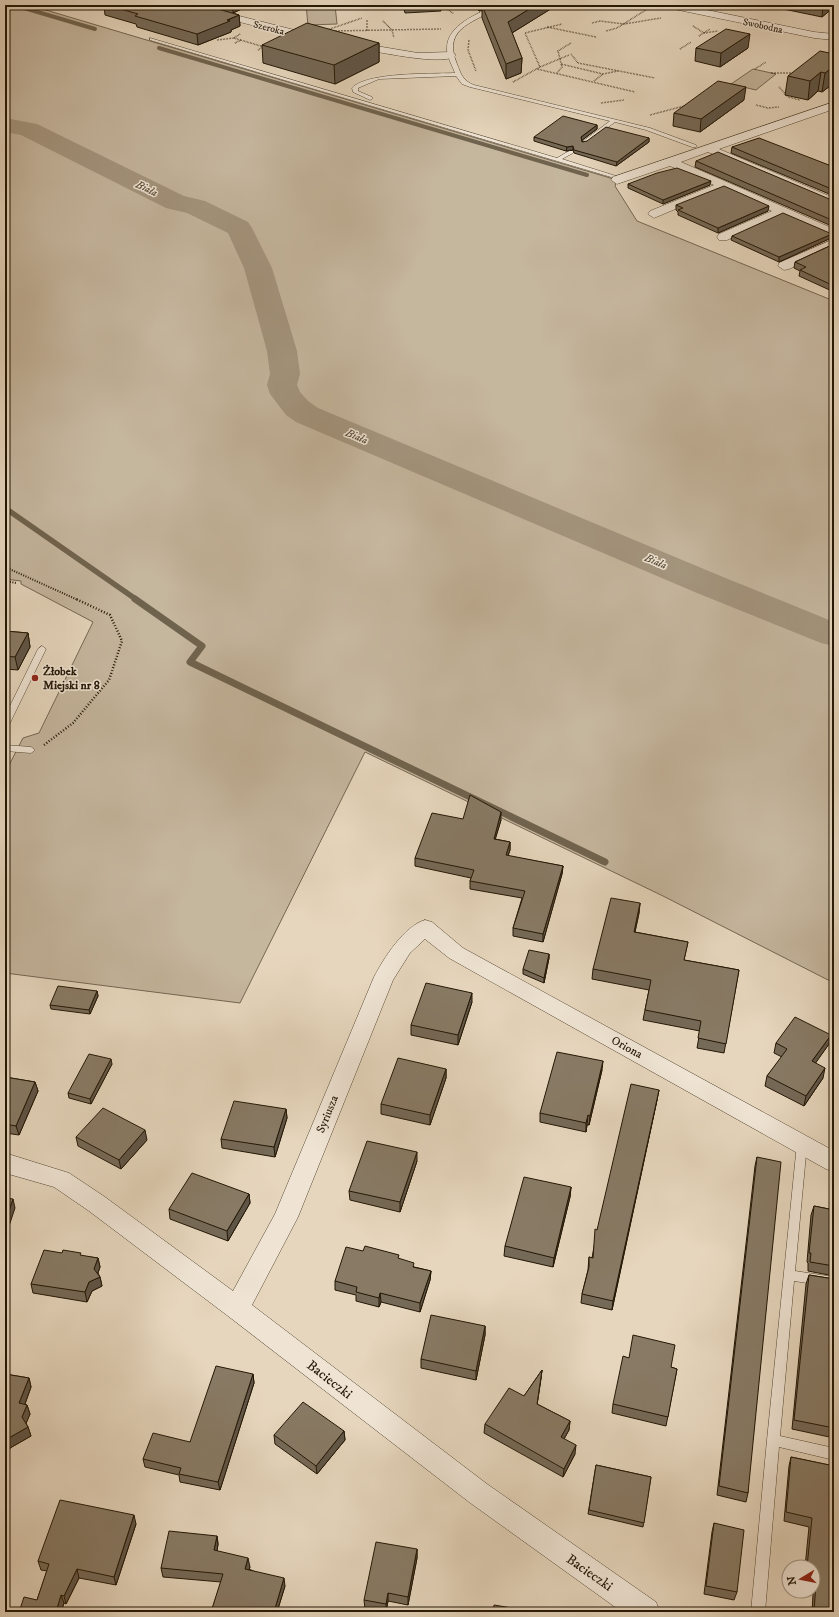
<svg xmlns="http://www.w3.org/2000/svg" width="839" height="1617" font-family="'IM FELL DW Pica',serif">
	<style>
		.green { fill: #c5b69e; stroke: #746652 }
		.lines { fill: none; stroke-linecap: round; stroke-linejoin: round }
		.stream-far2 { stroke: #70634e; stroke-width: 4 }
		.stream-far1 { stroke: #70634e; stroke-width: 5.5 }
		.stream { stroke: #70634e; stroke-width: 7 }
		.river { fill: #a4957e; fill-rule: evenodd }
		.lane-casing { stroke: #544733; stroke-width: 1 }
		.street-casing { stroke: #544733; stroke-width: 1 }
		.path-far2 { stroke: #231705; stroke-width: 1.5; stroke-dasharray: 0.5 1; stroke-linecap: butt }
		.path-far1 { stroke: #231705; stroke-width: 2; stroke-dasharray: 1 1.5; stroke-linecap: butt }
		.path { stroke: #231705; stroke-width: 2.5; stroke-dasharray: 1 2; stroke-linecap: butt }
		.lane { fill: #efe4d4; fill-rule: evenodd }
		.street { fill: #efe4d4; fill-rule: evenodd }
		.wall { fill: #756957; stroke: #231705 }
		.shaded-wall { fill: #5f5547; stroke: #231705 }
		.building { fill: #887a65; stroke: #231705 }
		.poi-dot { fill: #8f2418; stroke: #efe4d4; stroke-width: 1.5 }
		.labels { text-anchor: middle; stroke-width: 3; stroke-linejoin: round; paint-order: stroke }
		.far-street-label { font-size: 10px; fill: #231705; stroke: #efe4d4 }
		.far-water-label { font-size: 11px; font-style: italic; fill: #574935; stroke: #efe4d4 }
		.poi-label { font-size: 12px; font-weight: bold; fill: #231705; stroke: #efe4d4; text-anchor: start }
		.street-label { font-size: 12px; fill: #231705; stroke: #efe4d4 }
		.near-street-label { font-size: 14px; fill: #231705; stroke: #efe4d4 }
	</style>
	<rect width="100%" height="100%" fill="#e6d6bd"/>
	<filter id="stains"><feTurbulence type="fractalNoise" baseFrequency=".005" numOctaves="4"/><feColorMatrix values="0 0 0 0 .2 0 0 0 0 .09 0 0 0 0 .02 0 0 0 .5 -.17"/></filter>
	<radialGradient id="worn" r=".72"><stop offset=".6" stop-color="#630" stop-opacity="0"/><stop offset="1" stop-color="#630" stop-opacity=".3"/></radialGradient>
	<!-- green -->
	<g class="green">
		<path d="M5 5H29L617 180 615 186 637 221 834 301V983L663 896 365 752 240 1003 5 973V773L23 738 39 733 93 622 21 584V581L5 579Z"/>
		<path d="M306 5H335L337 24 308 25Z"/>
		<path d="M753 69 776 74 756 90 731 84Z"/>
	</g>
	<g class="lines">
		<!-- stream-far2 -->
		<g class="stream-far2">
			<path d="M14 5 95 29"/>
			<path d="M159 48 587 175"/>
		</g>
		<!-- stream-far1 -->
		<path class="stream-far1" d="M5 508 137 600"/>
		<!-- stream -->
		<path class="stream" d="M135 599 202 646 190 662 605 862"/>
		<!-- river -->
		<path class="river" d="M5 118 37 124 184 196 205 201 248 222 252 228 272 268 297 351 300 374 297 385 300 392 308 401 318 408 723 577 834 622V646L821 643 697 593 296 422 286 415 270 394 267 385 270 374 267 351 244 268 228 233 187 213 166 208 21 135 5 132Z"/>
		<defs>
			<g id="lane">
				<path d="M495 5H500C478 23 441 25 457 64 461 74 463 81 474 85L650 128 696 145V147H692L646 130 615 122 586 144H582V142L610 121 470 87 462 84 456 76 379 79 358 88V91L372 97V99L370 100 353 92 352 88C366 72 432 74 455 73 452 65 447 57 447 49 446 25 478 14 495 5Z"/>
				<path d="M150 38 557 158 569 151H573V153L562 159 616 176 611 177 150 40Z"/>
				<path d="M42 646 46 649 9 725 5 728V716L38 649Z"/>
				<path d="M5 745 31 747 35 750 31 753 5 751Z"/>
				<path d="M802 1140 806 1141 807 1144 795 1271 834 1277V1287L794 1281 780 1436 834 1448V1460L779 1447 765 1612H751L767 1440 797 1144 798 1141Z"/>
			</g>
			<g id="street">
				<path d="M179 5H196L318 36 319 38 314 41 181 7Z"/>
				<path d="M664 5H683L814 32 834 34V40L814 38 669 8Z"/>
				<path d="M353 46H376L418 53 451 52 456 55C447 66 391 54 377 52 368 51 358 53 349 51L348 49Z"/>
				<path d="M834 102V109L719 149 834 198V206L708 152 681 162 834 229V238L782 215 727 240H719L717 237 719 234 772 211 723 189 654 218 648 214 650 211 714 185 670 166 617 184 611 180 613 177Z"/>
				<path d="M834 239V248L789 269 784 270 778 266 779 263Z"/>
				<path d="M425 920 432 922 463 948 834 1151V1172L826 1169 449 958 425 939 410 953 393 980 298 1217 252 1305 487 1484 656 1602 660 1612H622L469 1502 228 1316 89 1211 54 1187 5 1173V1153L69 1173 105 1197 233 1291 275 1214 374 977C384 958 404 926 425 920Z"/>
			</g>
		</defs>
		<!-- lane casing -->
		<use href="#lane" class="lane-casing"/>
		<!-- street casing -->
		<use href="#street" class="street-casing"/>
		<!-- path-far2 -->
		<g class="path-far2">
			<path d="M442 5 454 14"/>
			<path d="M638 5 653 8"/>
			<path d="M263 9 273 5"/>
			<path d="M367 20V31"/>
			<path d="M383 21 392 30 394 38"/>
			<path d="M592 23 600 21 624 24 661 18"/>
			<path d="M693 26 704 33 718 31"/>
			<path d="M547 27 596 37"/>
			<path d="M327 30 362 18"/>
			<path d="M332 31 441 29"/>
			<path d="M606 31 617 28 649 8"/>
			<path d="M240 34 234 38 264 47"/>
			<path d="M699 36 710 29"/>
			<path d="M217 40 234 38"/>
			<path d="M469 40 468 50 476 71"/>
			<path d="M235 43 241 40"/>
			<path d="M680 49 691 42"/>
			<path d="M258 50 263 47"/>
			<path d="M571 54 578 63 655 78"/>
			<path d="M561 64 603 74"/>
			<path d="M540 67 525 33 562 24"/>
			<path d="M537 69 635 92"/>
			<path d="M755 69 766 62"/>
			<path d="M557 73 562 67 558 51 571 43"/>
			<path d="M771 73H792"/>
			<path d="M594 81 603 74 618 71"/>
			<path d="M513 82 540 67 569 55"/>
			<path d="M779 87 788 97 800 100"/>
			<path d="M601 103 624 100"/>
			<path d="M756 105 768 108 779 107"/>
			<path d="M650 115 684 106"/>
		</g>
		<!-- path-far1 -->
		<g class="path-far1">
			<path d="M5 567 78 600"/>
			<path d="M5 581 16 583"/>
		</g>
		<!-- path -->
		<path class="path" d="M44 745 73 723 109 680 122 641 110 615 76 599"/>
		<!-- lane -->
		<use href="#lane" class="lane"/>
		<!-- street -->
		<use href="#street" class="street"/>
	</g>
	<!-- wall -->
	<g class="wall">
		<path d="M104 5H250L233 13 239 15 240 26 231 30V32L198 45 137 27 136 24 105 15Z"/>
		<path d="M403 5H441V11L405 13Z"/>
		<path d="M476 5H557L512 33 522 58 521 73 506 79 482 18V10L479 11Z"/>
		<path d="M764 5H834V7L822 17Z"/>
		<path d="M379 43V62L335 84 263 63 262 45Z"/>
		<path d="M696 48H748L720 67 695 61Z"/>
		<path d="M834 54V83L822 92 818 91 808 100 785 95 788 76Z"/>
		<path d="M744 100 700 132 673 126 674 113Z"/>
		<path d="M597 125V129L582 140V142L649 138V142L616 166 574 153 573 150 566 151 534 141V137Z"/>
		<path d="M732 147 834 167V196L731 153Z"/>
		<path d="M696 161 834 201V227L695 167Z"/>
		<path d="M628 184 710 185 663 204 628 188Z"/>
		<path d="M676 205 768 211 718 233 678 215V212L676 210Z"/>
		<path d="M732 236 831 238 779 262 731 240Z"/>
		<path d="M834 244V292L799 276 800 271 794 268 795 262Z"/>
		<path d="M5 631 28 633 30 647 18 670 5 669Z"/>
		<path d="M463 819 501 820 495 839 510 842V850L508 856 563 866 562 874 543 942 513 936V928L522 898 470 889V881L471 878 415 866V858Z"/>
		<path d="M640 903 639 913 635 932 688 942 684 960 739 970 724 1053 697 1048 700 1031 643 1020 649 990 592 979 593 969Z"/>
		<path d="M549 954V958L544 983 523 974V969Z"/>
		<path d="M97 991 98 996 90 1014 51 1009 50 1005Z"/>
		<path d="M472 1002 458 1045 411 1035V1025Z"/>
		<path d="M776 1043 829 1044 815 1063 823 1078 804 1106 765 1086 767 1076 782 1057 774 1053Z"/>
		<path d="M112 1064 91 1104 69 1098 68 1093Z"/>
		<path d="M446 1069V1078L430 1125 381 1114V1104Z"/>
		<path d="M602 1070 589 1125H587L586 1132 540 1122V1113Z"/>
		<path d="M5 1077 35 1082 38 1091 19 1135 5 1133Z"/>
		<path d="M657 1100 612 1310 581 1303 582 1294 588 1270 589 1257 592 1258 597 1230Z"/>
		<path d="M286 1109 287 1118 275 1157 222 1148 221 1139Z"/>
		<path d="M76 1137 147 1140 121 1169 78 1146Z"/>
		<path d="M757 1157 748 1493 746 1502 717 1495 755 1166Z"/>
		<path d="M417 1161 400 1212 350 1200 349 1191Z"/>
		<path d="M571 1187 570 1197 553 1267 504 1256 505 1246Z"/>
		<path d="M249 1194 250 1203 228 1241 170 1219 169 1209Z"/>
		<path d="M814 1206 834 1210V1276L808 1271V1263L807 1262 811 1215Z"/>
		<path d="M82 1256 98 1258 100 1267 98 1273 100 1277 102 1286 92 1291 87 1302 33 1293 31 1284Z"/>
		<path d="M399 1259 414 1267 431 1271 430 1280 420 1312 381 1302 379 1307 356 1301V1295L335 1290V1281Z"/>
		<path d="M809 1275 834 1279V1438L792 1429 806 1284Z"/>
		<path d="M485 1326V1335L476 1380 421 1368V1359Z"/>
		<path d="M671 1367 677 1369 666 1426 612 1413 613 1404Z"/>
		<path d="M542 1370 537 1404 570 1421 569 1430 564 1439 575 1454 563 1477 484 1433 485 1424 524 1396Z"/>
		<path d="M5 1374 29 1378 31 1387 25 1404 27 1405 30 1414 26 1423 28 1427 31 1436 10 1448 8 1454H5Z"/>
		<path d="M253 1374 254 1383 220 1490 180 1482 179 1475 145 1467 143 1459 190 1442Z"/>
		<path d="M344 1431 345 1440 317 1474 275 1444 274 1435Z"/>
		<path d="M791 1457 834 1466V1612H812L814 1577H813V1567H805L809 1527 784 1521 789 1466Z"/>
		<path d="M596 1465 651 1477 643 1527 588 1514Z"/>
		<path d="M714 1523 737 1592 734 1600 704 1594 712 1532Z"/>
		<path d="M136 1524 116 1585 79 1578 66 1604 64 1603 61 1612H19L37 1600 47 1571 41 1570 38 1561Z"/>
		<path d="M217 1536 218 1544 217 1551 250 1567 249 1569 285 1586 277 1612H211L221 1582 163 1577 161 1568Z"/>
		<path d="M417 1549V1558L408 1605 388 1601 386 1612 365 1609 364 1600Z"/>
	</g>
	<!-- shaded-wall -->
	<g class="shaded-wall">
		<path d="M233 5H250L233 13Z"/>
		<path d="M479 5H482V10L479 11Z"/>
		<path d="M536 5H557L507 36 508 22Z"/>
		<path d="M823 5H834V7L822 17Z"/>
		<path d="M239 15 240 26 231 30V32L198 45 197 34Z"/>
		<path d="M750 34 748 48 720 67 721 53Z"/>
		<path d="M379 43V62L335 84 334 65Z"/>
		<path d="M522 58 521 73 506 79V64Z"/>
		<path d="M834 66V83L822 92 825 73Z"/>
		<path d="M821 72 818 91 808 100 810 81Z"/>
		<path d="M746 87 744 100 700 132 701 119Z"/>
		<path d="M597 125V129L581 141V137Z"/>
		<path d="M649 138V142L616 166 617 162Z"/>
		<path d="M573 146V150L566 151 567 147Z"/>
		<path d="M711 181 710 185 663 204V200Z"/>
		<path d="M769 206 768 211 718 233V228Z"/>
		<path d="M832 234 831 238 779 262V257Z"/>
		<path d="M5 602 7 614 5 618Z"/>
		<path d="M28 633 30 647 18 670 15 657Z"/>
		<path d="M501 812V820L493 847 494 839Z"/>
		<path d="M510 842V850L505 863 506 855Z"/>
		<path d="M563 866 562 874 543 942V934Z"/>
		<path d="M640 903 639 913 633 941 634 932Z"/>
		<path d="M549 954V958L544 983V978Z"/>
		<path d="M97 991 98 996 90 1014 89 1010Z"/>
		<path d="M472 993V1002L458 1045V1035Z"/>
		<path d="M831 1035 829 1044 810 1071 812 1061Z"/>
		<path d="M111 1059 112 1064 91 1104 90 1099Z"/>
		<path d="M603 1061 602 1070 589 1125 590 1116Z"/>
		<path d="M825 1068 823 1078 804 1106 806 1096Z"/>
		<path d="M446 1069V1078L430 1125V1115Z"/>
		<path d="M35 1082 38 1091 19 1135 16 1126Z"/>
		<path d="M659 1090 657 1100 612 1310 613 1301Z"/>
		<path d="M286 1109 287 1118 275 1157 274 1147Z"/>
		<path d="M588 1115 587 1125 586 1132V1123Z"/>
		<path d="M145 1130 147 1140 121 1169 119 1160Z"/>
		<path d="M417 1152V1161L400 1212V1202Z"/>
		<path d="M571 1187 570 1197 553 1267 554 1258Z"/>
		<path d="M249 1194 250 1203 228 1241 227 1231Z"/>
		<path d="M13 1199 15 1208 5 1238V1222Z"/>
		<path d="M98 1258 100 1267 96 1278 94 1269Z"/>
		<path d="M431 1271 430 1280 420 1312V1303Z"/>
		<path d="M100 1277 102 1286 92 1291 87 1302 85 1292 89 1282Z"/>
		<path d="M380 1293 381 1302 379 1307V1298Z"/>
		<path d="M485 1326V1335L476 1380V1371Z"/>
		<path d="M542 1370 541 1379 536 1412 537 1404Z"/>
		<path d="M253 1374 254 1383 220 1490 218 1482Z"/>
		<path d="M29 1378 31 1387 22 1412 19 1403Z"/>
		<path d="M27 1405 30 1414 25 1426 22 1417Z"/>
		<path d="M570 1421 569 1430 560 1446 561 1437Z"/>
		<path d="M28 1427 31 1436 10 1448 8 1454 5 1446 7 1439Z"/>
		<path d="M344 1431 345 1440 317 1474 316 1466Z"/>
		<path d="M576 1445 575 1454 563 1477 564 1469Z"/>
		<path d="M134 1515 136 1524 116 1585 114 1577Z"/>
		<path d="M217 1536 218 1544 216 1558 214 1550Z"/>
		<path d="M417 1549V1558L408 1605V1597Z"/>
		<path d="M248 1558 250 1567 246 1577 245 1569Z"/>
		<path d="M77 1569 79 1578 66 1604 64 1596Z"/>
		<path d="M284 1578 285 1586 277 1612H274Z"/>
		<path d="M388 1593V1601L386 1612V1604Z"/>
		<path d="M61 1595 64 1603 61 1612H56Z"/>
	</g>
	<!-- building -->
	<g class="building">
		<path d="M107 5H209L220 8 218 9 239 15 227 20 230 21 197 34 135 16 138 14Z"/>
		<path d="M482 5H536L508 22 522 58 506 64Z"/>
		<path d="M307 23 379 43 334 65 262 45Z"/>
		<path d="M726 29 750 34 721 53 696 48Z"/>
		<path d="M820 51 834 54V66L825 73 821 72 810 81 788 76Z"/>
		<path d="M718 81 746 87 701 119 674 113Z"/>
		<path d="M563 116 597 125 581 137 582 142 587 141 606 127 649 138 617 162 574 150 573 146 567 147 534 137Z"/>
		<path d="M759 138 834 167V190L732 147Z"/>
		<path d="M718 152 834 201V221L696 161Z"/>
		<path d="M677 168 711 181 663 200 628 184 657 173Z"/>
		<path d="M724 186 769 206 718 228 678 210 683 208 676 205Z"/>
		<path d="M783 213 832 234 779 257 732 236Z"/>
		<path d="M834 244V286L800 270 806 267 795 262Z"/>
		<path d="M5 631 28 633 15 657 5 656Z"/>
		<path d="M470 795 501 812 494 839 510 842 506 855 563 866 543 934 513 928 525 891 470 881 474 870 415 858 432 813 463 819Z"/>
		<path d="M611 898 640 903 634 932 688 942 684 960 739 970 726 1044 698 1038 701 1021 645 1010 651 980 593 969Z"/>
		<path d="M529 950 549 954 544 978 523 969Z"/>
		<path d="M426 983 472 993 458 1035 411 1025Z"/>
		<path d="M58 986 97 991 89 1010 50 1005Z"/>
		<path d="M795 1017 831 1035 812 1061 825 1068 806 1096 767 1076 787 1049 776 1043Z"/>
		<path d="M557 1052 603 1061 590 1116 588 1115 586 1123 540 1113Z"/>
		<path d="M89 1054 111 1059 90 1099 68 1093Z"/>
		<path d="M398 1058 446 1069 430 1115 381 1104Z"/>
		<path d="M5 1077 35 1082 16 1126 5 1124Z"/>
		<path d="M631 1084 659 1090 613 1301 582 1294 589 1267V1257L593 1258 595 1229 597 1230Z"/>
		<path d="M234 1101 286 1109 274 1147 221 1139Z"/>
		<path d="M103 1108 145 1130 119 1160 76 1137Z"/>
		<path d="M367 1141 417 1152 400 1202 349 1191Z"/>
		<path d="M757 1157 781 1162 748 1493 719 1486Z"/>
		<path d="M192 1173 249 1194 227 1231 169 1209Z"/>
		<path d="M524 1177 571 1187 554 1258 505 1246Z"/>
		<path d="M5 1198 13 1199 5 1222Z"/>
		<path d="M814 1206 834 1210V1266L810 1262 811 1253H809Z"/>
		<path d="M365 1246 399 1255 398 1258 414 1263 413 1267 431 1271 420 1303 380 1293 379 1298 356 1292 357 1287 335 1281 346 1247 363 1251Z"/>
		<path d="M44 1250 62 1253 63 1250 81 1253 80 1255 98 1258 94 1269 100 1277 89 1282 85 1292 31 1284Z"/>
		<path d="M809 1275 834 1279V1428L794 1420Z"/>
		<path d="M431 1315 485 1326 476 1371 421 1359Z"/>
		<path d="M633 1335 675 1345 671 1367 677 1369 668 1417 613 1404 623 1356 629 1358Z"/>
		<path d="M216 1366 253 1374 218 1482 179 1474 181 1468 143 1459 153 1433 190 1442Z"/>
		<path d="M542 1370 537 1404 570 1421 561 1437 576 1445 564 1469 485 1424 509 1388 524 1396Z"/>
		<path d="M5 1374 29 1378 19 1403 27 1405 22 1417 28 1427 7 1439 5 1445Z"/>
		<path d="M303 1402 344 1431 316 1466 274 1435Z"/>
		<path d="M791 1457 834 1466V1612H814L817 1569 813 1568V1567H807L812 1518 786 1512Z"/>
		<path d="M596 1465 651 1477 644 1523 589 1510Z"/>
		<path d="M60 1500 134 1515 114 1577 77 1569 64 1596 61 1595 56 1612H19L24 1597 37 1600 49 1564 38 1561Z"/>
		<path d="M714 1523 744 1530 737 1592 706 1586Z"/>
		<path d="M169 1531 217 1536 214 1550 248 1558 245 1569 284 1578 274 1612H211L223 1574 161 1568Z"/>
		<path d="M376 1542 417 1549 408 1597 388 1593 386 1604 364 1600Z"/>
		<path d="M494 1605 536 1612H493Z"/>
	</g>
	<!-- markers -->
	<circle class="poi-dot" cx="35" cy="678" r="4"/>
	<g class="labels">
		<!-- far-street labels -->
		<g class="far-street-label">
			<text transform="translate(763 25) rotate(12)" y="4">Swobodna</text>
			<text transform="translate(269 27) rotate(14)" y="4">Szeroka</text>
		</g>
		<!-- far-water labels -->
		<g class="far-water-label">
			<text transform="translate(147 188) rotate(26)" y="4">Biała</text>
			<text transform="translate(357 436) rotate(23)" y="4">Biała</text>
			<text transform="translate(656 561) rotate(23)" y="4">Biała</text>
		</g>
		<!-- poi labels -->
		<g class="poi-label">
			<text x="43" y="675">Żłobek<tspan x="43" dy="14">Miejski nr 8</tspan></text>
		</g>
		<!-- street labels -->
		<g class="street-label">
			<text transform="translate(627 1047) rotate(29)" y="4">Oriona</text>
			<text transform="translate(327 1114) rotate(-68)" y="4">Syriusza</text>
		</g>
		<!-- near-street labels -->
		<g class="near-street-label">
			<text transform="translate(330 1379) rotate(38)" y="5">Bacieczki</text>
			<text transform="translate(590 1572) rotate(35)" y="5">Bacieczki</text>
		</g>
	</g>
	<!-- margin -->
	<rect width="839" height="1617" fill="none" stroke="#e6d6bd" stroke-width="20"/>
	<rect x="6" y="6" width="827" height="1605" fill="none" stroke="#231705" stroke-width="2"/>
	<rect x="10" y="10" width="819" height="1597" fill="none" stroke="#231705"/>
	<!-- north arrow -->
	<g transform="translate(801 1579) rotate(260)"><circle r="19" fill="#efe4d4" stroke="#9d9281"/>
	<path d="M0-3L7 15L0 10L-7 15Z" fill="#8f2418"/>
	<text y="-6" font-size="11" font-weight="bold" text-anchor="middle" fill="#231705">N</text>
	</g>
	<rect width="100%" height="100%" filter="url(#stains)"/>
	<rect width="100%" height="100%" fill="url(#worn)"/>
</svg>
